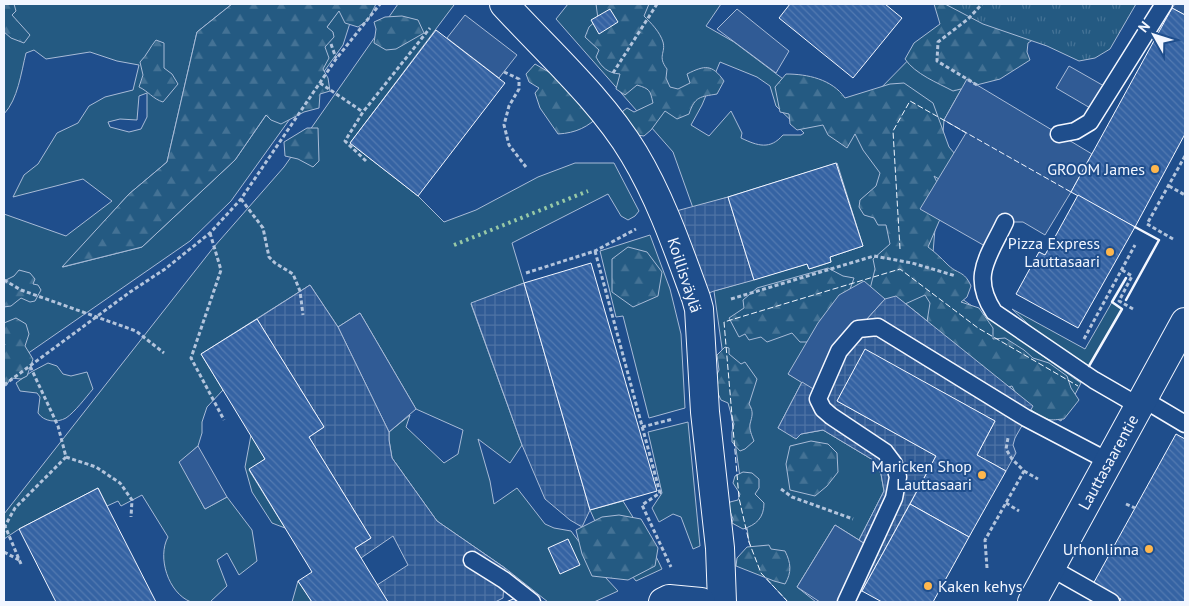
<svg xmlns="http://www.w3.org/2000/svg" width="1189" height="606" font-family="'PT Sans',sans-serif">
	<style>
		.green { fill: #245a82; stroke: #a8bbd7; fill-rule: evenodd }
		.forest { fill: url(#forest-firs); stroke: #a8bbd7 }
		.park { fill: url(#park-tufts); stroke: #a8bbd7 }
		.parking { fill: #305b95; stroke: #a8bbd7 }
		.plaza { fill: url(#plaza-grid); stroke: #a8bbd7 }
		.building { fill: url(#building-back-hatch); stroke: #f2f6ff }
		.lines { fill: none; stroke-linecap: round; stroke-linejoin: round }
		.service-casing { stroke: #f2f6ff; stroke-width: 19 }
		.minor-casing { stroke: #f2f6ff; stroke-width: 30 }
		.secondary-casing { stroke: #f2f6ff; stroke-width: 30 }
		.path { stroke: #b3c4dc; stroke-width: 3; stroke-dasharray: 4 2.5; stroke-linecap: butt }
		.service { stroke: #1f4e8c; stroke-width: 16 }
		.minor { stroke: #1f4e8c; stroke-width: 28 }
		.secondary { stroke: #1f4e8c; stroke-width: 28 }
		.hedge { stroke: #97c8a6; stroke-width: 4; stroke-dasharray: 2.5 4; stroke-linecap: butt }
		.fence { stroke: #f2f6ff; stroke-width: 1; stroke-dasharray: 6 2.5; stroke-linecap: butt }
		.wall { stroke: #f2f6ff; stroke-width: 2.5 }
		.poi-dot { fill: #ffb74d; stroke: #1f4e8c; stroke-width: 2 }
		.labels { text-anchor: middle; stroke-width: 4; stroke-linejoin: round; paint-order: stroke }
		.poi-label { font-size: 16px; fill: #f2f6ff; stroke: #1f4e8c; text-anchor: end }
		.street-label { font-size: 16px; fill: #f2f6ff; stroke: #1f4e8c }
	</style>
	<defs>
		<pattern id="forest-firs" width="22" height="20" patternUnits="userSpaceOnUse" patternTransform="scale(1.25)"><rect width="22" height="20" fill="#245a82"/><path d="M5 1l3.5 6h-7zM16 11l3.5 6h-7z" fill="#447295"/></pattern>
		<pattern id="park-tufts" width="24" height="20" patternUnits="userSpaceOnUse" patternTransform="scale(1.25)"><rect width="24" height="20" fill="#245a82"/><path d="M3 7l-1-3M5 7V3M7 7l1-3M15 17l-1-3M17 17v-4M19 17l1-3" fill="none" stroke="#447295"/></pattern>
		<pattern id="plaza-grid" width="8" height="8" patternUnits="userSpaceOnUse" patternTransform="scale(1.25)"><rect width="8" height="8" fill="#305b95"/><path d="M0 4h8M4 0v8" fill="none" stroke="#4e73a5"/></pattern>
		<pattern id="building-back-hatch" width="6" height="6" patternUnits="userSpaceOnUse" patternTransform="scale(1.25)"><rect width="6" height="6" fill="#3563a3"/><path d="M-1 5l2 2M0 0l6 6M5-1l2 2" fill="none" stroke="#537ab1"/></pattern>
	</defs>
	<rect width="100%" height="100%" fill="#1f4e8c"/>
	<!-- green -->
	<g class="green">
		<path d="M4 4H232L197 32 167 162 129 194 63 267 142 247 235 160 343 4H356L343 45 231 201 190 241 4 370V214L66 236 112 201 83 179 13 197 24 175 38 164 57 133 78 123 89 106 105 97 133 90 139 65 117 61 90 52 46 59 34 50 26 53C21 73 18 99 4 114ZM147 93V117L141 129 129 132 110 127 108 122 120 119 137 120 139 96Z"/>
		<path d="M398 4H452L454 5 350 143 418 196 444 222 476 210 538 177 575 163H614L639 211 635 216 628 220 621 216 608 194 512 243 524 283 471 304 522 445 510 463 478 439 490 481 494 504 517 488 545 524 554 528 571 531 605 577 618 591 594 602H548L505 568 437 521 392 458 389 440V432L410 415 406 427 444 463 458 454 463 430 416 409 360 313 338 327 310 285 201 354 223 390 207 407 202 422V433L198 446 180 462 205 509 227 497 252 530 257 561 239 575 227 553 217 560 227 586 210 602C204 602 196 604 191 602 168 593 157 557 168 537L142 495 121 506 118 501 107 506 98 488 19 529 4 539V514L213 248 284 167Z"/>
		<path d="M568 4H721L706 26 734 42 819 106 874 95 924 44 967 79 944 120 931 277 1081 383 1061 421 1033 406 896 296 788 374 802 382 778 428 801 434 823 430 873 460 881 474 884 491 859 540 835 525 797 587 816 602H788L761 573 749 542 714 291 807 264 809 269 831 262 830 257 863 246 837 163 693 208 673 152 556 19ZM720 62 757 77 770 86 776 106 804 133 801 135H783C770 150 758 146 741 138L742 133 731 111 709 136 691 125 702 105Z"/>
		<path d="M650 235 670 289 681 334 685 408 649 418 623 316 616 317 600 251Z"/>
		<path d="M1112 302 1122 309 1089 366 1041 336 1012 309 1085 349Z"/>
		<path d="M48 363 57 366 63 374 71 376 87 372 93 389C86 397 75 412 66 418 57 423 44 422 38 413L40 397 37 393 20 391 16 383 31 372Z"/>
		<path d="M688 422 700 546 693 549 681 517 673 514 659 522 652 508 662 493 648 432Z"/>
		<path d="M251 435 265 459 249 470 285 528 272 523 252 492 245 467Z"/>
		<path d="M623 501 653 550 662 569 636 581 604 541 590 510Z"/>
		<path d="M298 581 312 602H292Z"/>
	</g>
	<!-- forest -->
	<g class="forest">
		<path d="M4 4H14L16 11 12 15 30 35 24 43 11 38 4 32Z"/>
		<path d="M232 4H376L368 20 358 27 345 23 339 11 327 27 333 32 334 37 325 47 329 58 323 69 328 78 330 91 320 94 319 108 304 112 281 124 271 120 266 115 235 160 142 247 62 267 129 194 167 162 197 32Z"/>
		<path d="M596 4H649L644 16C651 23 660 32 663 42 666 53 657 56 667 69L666 78 670 87 678 89 690 83 687 74C705 65 712 64 724 81L717 94C700 97 695 96 689 114L677 119 665 111 651 130 644 136 637 135 620 119 623 111 627 108 634 112 653 103C650 90 650 89 637 85L625 95 616 89 620 74C608 73 602 68 596 57L599 50 585 37 589 27 598 19Z"/>
		<path d="M934 4H1035L1037 37 1028 43 1027 52 1030 60 1000 79 953 91C938 83 915 74 905 59L914 43 940 24Z"/>
		<path d="M402 16 418 20 424 33 396 49 386 50 374 43 376 29 374 22 385 17Z"/>
		<path d="M156 40 164 43V68L172 74 178 84 163 102C153 99 148 91 139 87L143 75 140 62C147 55 150 47 156 40Z"/>
		<path d="M535 64 554 75 600 115C588 127 576 133 558 134L540 108 535 93 539 88 529 82 526 74Z"/>
		<path d="M786 74C807 74 832 79 845 98L890 84 904 83 933 103 949 147 966 167 950 186 934 176 947 203 928 247C935 252 941 258 947 264 958 275 964 270 971 286L967 297 961 302 979 308 993 328V339L1005 338 1024 350 1033 358 1049 363 1067 376 1071 388 1079 400 1064 419C1059 419 1052 421 1047 419 1033 414 1018 400 1012 386L996 390 925 334 930 303 925 295 894 309 870 289 875 269 873 259 890 244 886 225H878L874 218 864 215 859 207 860 200 876 186 880 173 863 150 855 134 847 148 828 135 823 125 797 130 790 124 789 114 780 112 775 87Z"/>
		<path d="M307 128H318L319 161 313 167 298 159 285 156 284 142Z"/>
		<path d="M628 247 647 252 662 272 658 296 633 307 612 292V259Z"/>
		<path d="M828 268 843 276 854 278 843 309 812 342H800L792 333 767 342 761 337 749 340 745 334 739 337 729 318 744 308 743 300 757 288Z"/>
		<path d="M19 270 30 273 35 279 33 284 38 285 41 290 35 301 30 302 21 298 11 306 4 307V281L14 276Z"/>
		<path d="M16 318 26 324 29 334 25 346 33 359 27 376 21 379 11 378 6 386 4 385V346L5 345 4 342V323Z"/>
		<path d="M725 347 729 348V354L741 364 745 362 757 379 749 404C754 412 752 416 750 424 749 429 752 436 754 441L745 449 740 451 732 442V432L734 424 728 403 721 400 713 383 719 370 717 355Z"/>
		<path d="M811 441 828 444 837 453 838 472 827 486 815 496 790 490 786 464 790 446Z"/>
		<path d="M743 472 752 473 759 479V488L755 494 764 503C764 518 756 525 743 529L732 523 733 519 728 506 730 502 738 500 740 494 733 483 735 476Z"/>
		<path d="M619 515 641 519 658 548 655 566 628 580 592 576 582 554 576 530 602 517Z"/>
		<path d="M769 545 771 549 785 551C791 563 792 572 785 584L774 581 736 566 737 558 747 547Z"/>
	</g>
	<!-- park -->
	<path class="park" d="M945 4H1136L1110 49 1095 58 1079 61 1047 46 983 24Z"/>
	<!-- parking -->
	<g class="parking">
		<path d="M1175 4H1185V15L1172 8Z"/>
		<path d="M737 9 789 51 776 73 717 29Z"/>
		<path d="M465 15 517 55 499 78 447 38Z"/>
		<path d="M1069 66 1111 90 1097 112 1056 88Z"/>
		<path d="M967 79 1092 154 1071 192 1045 235 1023 222H1005L992 250 920 209 966 133 944 120Z"/>
		<path d="M864 281 885 299 858 329 820 394 788 374 818 323 839 295Z"/>
		<path d="M360 313 416 409 389 432 338 327Z"/>
		<path d="M198 446 227 497 205 509 179 462Z"/>
		<path d="M835 525 870 547 846 602H820L797 587Z"/>
	</g>
	<!-- plaza -->
	<g class="plaza">
		<path d="M728 197 754 280 714 291 696 298 665 214Z"/>
		<path d="M524 283 590 510 582 527 570 520 545 499 522 445 471 303Z"/>
		<path d="M310 285 338 327 389 432V440L392 458 437 521 505 568 503 598 495 602H388L377 585 408 565 393 536 361 558 355 548 371 538 309 437 324 427 257 319Z"/>
		<path d="M896 296 1033 406 1015 438 1013 445 1016 453 1006 471 977 455 995 421 865 350 837 401 936 456 862 591 852 602 870 547 859 540 884 491 881 474 873 460 823 430 801 434 796 439 778 428 802 382 820 393 858 329 885 299Z"/>
	</g>
	<!-- building -->
	<g class="building">
		<path d="M790 4H885L902 18 853 78 779 18Z"/>
		<path d="M1172 8 1185 15V134L1135 227 1071 192Z"/>
		<path d="M610 9 618 22 599 34 591 20Z"/>
		<path d="M436 30 505 83 418 196 350 143Z"/>
		<path d="M836 163 863 246 830 257 831 262 809 269 807 264 754 280 728 197Z"/>
		<path d="M1078 195 1135 227 1078 328 1016 294 1039 252 1045 255Z"/>
		<path d="M591 263 657 491 590 510 524 283Z"/>
		<path d="M257 319 324 427 309 437 371 538 355 548 388 602H312L298 581 312 572 249 469 265 459 201 354Z"/>
		<path d="M865 349 995 421 977 455 1006 471 969 537 910 504 936 456 837 401Z"/>
		<path d="M1176 434 1185 439V602H1119L1121 599 1093 584Z"/>
		<path d="M98 488 107 506 156 602H56L19 529Z"/>
		<path d="M910 504 969 537 933 602H882L862 591Z"/>
		<path d="M568 539 580 565 560 574 548 548Z"/>
		<path d="M518 597 521 602H506Z"/>
	</g>
	<g class="lines">
		<defs>
			<g id="service">
				<path d="M1059 134 1075 131 1090 122 1164 4"/>
				<path d="M1005 222C989 256 970 276 994 312L1094 380 1139 406"/>
				<path d="M1143 399 1185 424"/>
				<path d="M472 560 504 580 532 602"/>
				<path d="M1051 568 1111 602"/>
				<path d="M846 602 894 498 898 477 894 464 885 452 831 416 823 409 818 399 839 351 858 329 878 327 1026 418 1108 461"/>
			</g>
			<g id="minor">
				<path d="M504 4C547 51 601 99 634 154 661 199 678 249 696 298L699 309 705 412 720 548 722 602"/>
				<path d="M663 602 669 599 701 602"/>
			</g>
			<path id="secondary" d="M1032 602 1185 322"/>
		</defs>
		<!-- service casing -->
		<use href="#service" class="service-casing"/>
		<!-- minor casing -->
		<use href="#minor" class="minor-casing"/>
		<!-- secondary casing -->
		<use href="#secondary" class="secondary-casing"/>
		<!-- path -->
		<g class="path">
			<path d="M331 44 336 58"/>
			<path d="M504 72 519 79V89L509 106 504 125 509 145 526 167"/>
			<path d="M613 73 657 4"/>
			<path d="M320 83 363 112"/>
			<path d="M977 85 937 61 938 42 968 19 982 4"/>
			<path d="M366 161 345 141 363 112 430 28"/>
			<path d="M1169 186 1185 195"/>
			<path d="M241 199 263 228 269 257 275 263 293 274 300 291 303 315"/>
			<path d="M210 233 221 270 191 358 224 420"/>
			<path d="M1173 239 1147 224 1185 156"/>
			<path d="M595 251 660 493 642 505 671 567"/>
			<path d="M1122 270 1132 276 1119 301 1133 309"/>
			<path d="M526 273 595 251 636 229"/>
			<path d="M4 280 21 290 136 331 164 353"/>
			<path d="M731 299 874 256 912 263 956 276"/>
			<path d="M1084 339 1135 245"/>
			<path d="M4 385 130 292 165 269 210 233 241 199 336 59 380 4"/>
			<path d="M642 427 673 419"/>
			<path d="M66 457 96 467 120 483 132 500 131 517"/>
			<path d="M1024 471 1038 479"/>
			<path d="M781 489 792 497 853 519"/>
			<path d="M1006 503 1019 511"/>
			<path d="M1126 504 1135 508"/>
			<path d="M4 552 19 560"/>
			<path d="M21 564 5 526 15 508 66 457 58 426 30 366"/>
			<path d="M987 568 985 540 1024 471 1012 459 1006 449 1008 438"/>
		</g>
		<!-- service -->
		<use href="#service" class="service"/>
		<!-- minor -->
		<use href="#minor" class="minor"/>
		<!-- secondary -->
		<use href="#secondary" class="secondary"/>
		<!-- hedge -->
		<path class="hedge" d="M454 245 588 191"/>
		<!-- fence -->
		<g class="fence">
			<path d="M900 249 893 131 910 101 1071 192"/>
			<path d="M788 602 761 573 749 542 739 498 724 322 900 269 978 328 1078 386"/>
		</g>
		<!-- wall -->
		<g class="wall">
			<path d="M1126 300 1159 240 1135 227"/>
			<path d="M1089 366 1122 309 1112 302 1126 278"/>
		</g>
	</g>
	<!-- markers -->
	<g class="poi-dot">
		<circle cx="1155" cy="169" r="5"/>
		<circle cx="1110" cy="252" r="5"/>
		<circle cx="982" cy="475" r="5"/>
		<circle cx="1149" cy="549" r="5"/>
		<circle cx="928" cy="586" r="5"/>
	</g>
	<g class="labels">
		<!-- poi labels -->
		<g class="poi-label">
			<text x="1145" y="175">GROOM James</text>
			<text x="1100" y="249">Pizza Express<tspan x="1100" dy="18">Lauttasaari</tspan></text>
			<text x="972" y="472">Maricken Shop<tspan x="972" dy="18">Lauttasaari</tspan></text>
			<text x="1139" y="555">Urhonlinna</text>
			<text x="938" y="592" text-anchor="start">Kaken kehys</text>
		</g>
		<!-- street labels -->
		<g class="street-label">
			<text transform="translate(685 275) rotate(72)" y="6">Koillisväylä</text>
			<text transform="translate(1108 462) rotate(-61)" y="6">Lauttasaarentie</text>
		</g>
	</g>
	<!-- border -->
	<rect width="1189" height="606" fill="none" stroke="#f2f6ff" stroke-width="10"/>
	<!-- north arrow -->
	<g transform="translate(1154 35) rotate(309)" stroke="#1f4e8c" stroke-width="4" paint-order="stroke">
	<path d="M0-4L9 19L0 12L-9 19Z" fill="#f2f6ff"/>
	<text y="-8" font-size="14" font-weight="bold" text-anchor="middle" fill="#f2f6ff">N</text>
	</g>
</svg>
